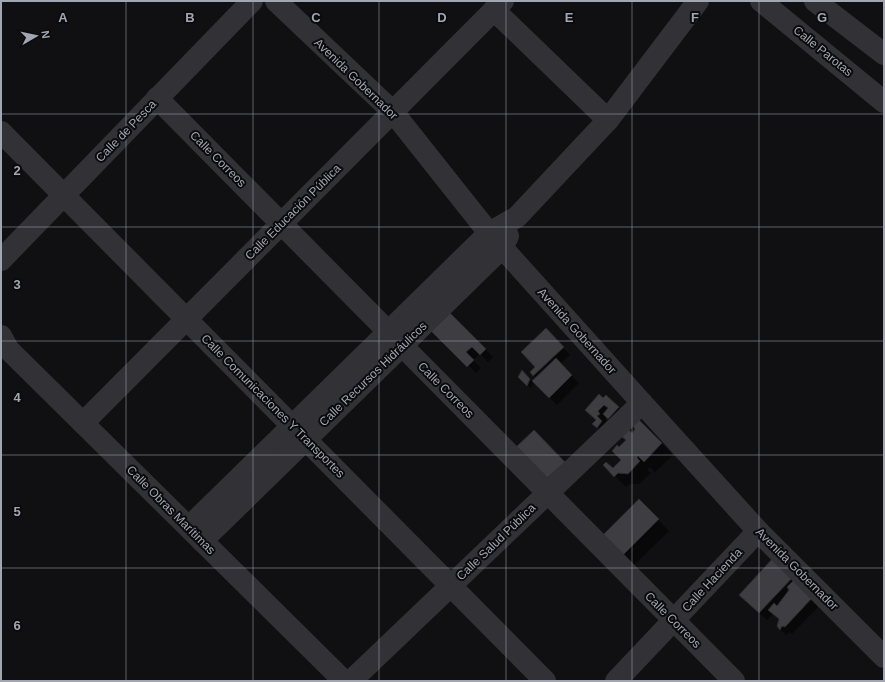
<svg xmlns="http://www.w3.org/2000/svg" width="885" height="682" font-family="Arial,sans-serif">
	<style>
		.shadow { fill: #0007 }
		.building { fill: #3d3d42; stroke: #2b2a2e }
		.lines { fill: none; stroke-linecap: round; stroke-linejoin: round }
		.minor { stroke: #323236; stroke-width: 22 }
		.grid { fill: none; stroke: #a2a6b2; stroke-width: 1; stroke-opacity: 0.55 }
		.labels { text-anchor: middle; stroke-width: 4; stroke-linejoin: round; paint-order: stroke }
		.street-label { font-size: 12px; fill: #a2a6b2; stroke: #0b0b0d }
		.grid-label { font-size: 13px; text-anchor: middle; font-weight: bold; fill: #a2a6b2; stroke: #0b0b0d; stroke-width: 4; stroke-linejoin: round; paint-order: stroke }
	</style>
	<rect width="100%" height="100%" fill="#101012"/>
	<!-- shadow -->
	<g class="shadow">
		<path d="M447 311 493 357 488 362 480 354 473 360 481 368 476 373 431 329Z"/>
		<path d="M546 329 570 355 560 364 579 383 557 405 534 381 537 378 532 372 537 367Z"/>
		<path d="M522 372 533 382 534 381 531 388 519 377Z"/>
		<path d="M606 396 626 415 616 426 607 417 605 419 607 422 601 431 594 424 597 421 586 410 603 400Z"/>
		<path d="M638 420 673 455 655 472 650 467 647 470 651 473 639 484H629L626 487 604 465 613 469 622 460 619 449 637 429Z"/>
		<path d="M639 500 669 531 630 569 600 539Z"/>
		<path d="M774 558 820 605 792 634 789 632 787 636 780 629 784 621 773 614 767 620 747 602Z"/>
	</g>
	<!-- building -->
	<g class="building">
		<path d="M447 310 486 349 480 355 472 347 466 352 474 360 467 367 429 329Z"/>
		<path d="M546 328 564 347 533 376 530 372 535 367 521 352Z"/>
		<path d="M556 358 572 375 549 398 532 381Z"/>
		<path d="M522 370 530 379 527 386 518 377Z"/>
		<path d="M599 394 603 398 606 395 619 407 608 419 603 414 608 408 604 405 598 411 600 414 597 416 602 421 597 428 592 424 596 420 585 410Z"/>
		<path d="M638 419 662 443 644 462 638 456 637 458 640 461 628 474 618 473 614 477 603 465 606 462 613 468 621 460 612 451 617 445 619 447 626 440 622 437 629 430 632 433 635 429 632 425Z"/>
		<path d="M534 430 565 462 544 481 514 449Z"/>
		<path d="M639 499 659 519 619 559 599 539Z"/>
		<path d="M774 557 794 576 759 613 739 595Z"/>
		<path d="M795 579 813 597 785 627 782 626 780 630 777 626 779 619 768 610 774 603 777 606 789 590 787 587Z"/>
	</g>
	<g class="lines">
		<!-- minor -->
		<g class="minor">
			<path d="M276 1 393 112 489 233 642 403 758 531 884 657"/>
			<path d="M761 1 884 102"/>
			<path d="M815 1 884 54"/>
			<path d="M494 10 608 120"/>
			<path d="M157 98 734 681"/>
			<path d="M1 132 545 681"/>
			<path d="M1 260 252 1"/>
			<path d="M1 336 8 349 344 681"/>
			<path d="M83 423 503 1"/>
			<path d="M189 527 489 233 517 217 608 120 698 1"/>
			<path d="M202 541 502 248 508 236"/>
			<path d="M351 681 642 403"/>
			<path d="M616 681 758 531"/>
		</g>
	</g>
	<!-- grid -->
	<path class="grid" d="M126 1V681M253 1V681M379 1V681M506 1V681M632 1V681M759 1V681M1 114H884M1 227H884M1 341H884M1 455H884M1 568H884"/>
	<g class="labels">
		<!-- street labels -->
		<g class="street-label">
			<text transform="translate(823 51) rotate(39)" y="4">Calle Parotas</text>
			<text transform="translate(356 79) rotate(44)" y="4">Avenida Gobernador</text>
			<text transform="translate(126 131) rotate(-46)" y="4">Calle de Pesca</text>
			<text transform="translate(218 159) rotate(45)" y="4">Calle Correos</text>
			<text transform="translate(293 212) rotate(-45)" y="4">Calle Educación Pública</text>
			<text transform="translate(577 331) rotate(48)" y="4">Avenida Gobernador</text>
			<text transform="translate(373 374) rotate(-44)" y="4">Calle Recursos Hidráulicos</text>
			<text transform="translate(446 390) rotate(45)" y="4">Calle Correos</text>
			<text transform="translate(273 406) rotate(45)" y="4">Calle Comunicaciones Y Transportes</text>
			<text transform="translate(171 510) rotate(45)" y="4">Calle Obras Marítimas</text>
			<text transform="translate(496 542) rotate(-44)" y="4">Calle Salud Pública</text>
			<text transform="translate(797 569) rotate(45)" y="4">Avenida Gobernador</text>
			<text transform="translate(712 580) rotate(-47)" y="4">Calle Hacienda</text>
			<text transform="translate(673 620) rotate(45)" y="4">Calle Correos</text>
		</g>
	</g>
	<g class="grid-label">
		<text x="63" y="22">A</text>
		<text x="190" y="22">B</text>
		<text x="316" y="22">C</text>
		<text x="442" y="22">D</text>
		<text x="569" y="22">E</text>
		<text x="695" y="22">F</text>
		<text x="822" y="22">G</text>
		<text x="17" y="175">2</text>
		<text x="17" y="289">3</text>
		<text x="17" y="402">4</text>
		<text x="17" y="516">5</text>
		<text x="17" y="630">6</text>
	</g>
	<!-- border -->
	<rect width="885" height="682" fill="none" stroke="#a2a6b2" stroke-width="4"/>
	<!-- north arrow -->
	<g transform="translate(36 36) rotate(81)" stroke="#0b0b0d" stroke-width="3" paint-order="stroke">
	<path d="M0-3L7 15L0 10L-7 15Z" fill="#a2a6b2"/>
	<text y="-6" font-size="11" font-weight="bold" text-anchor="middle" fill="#a2a6b2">N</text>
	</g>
</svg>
